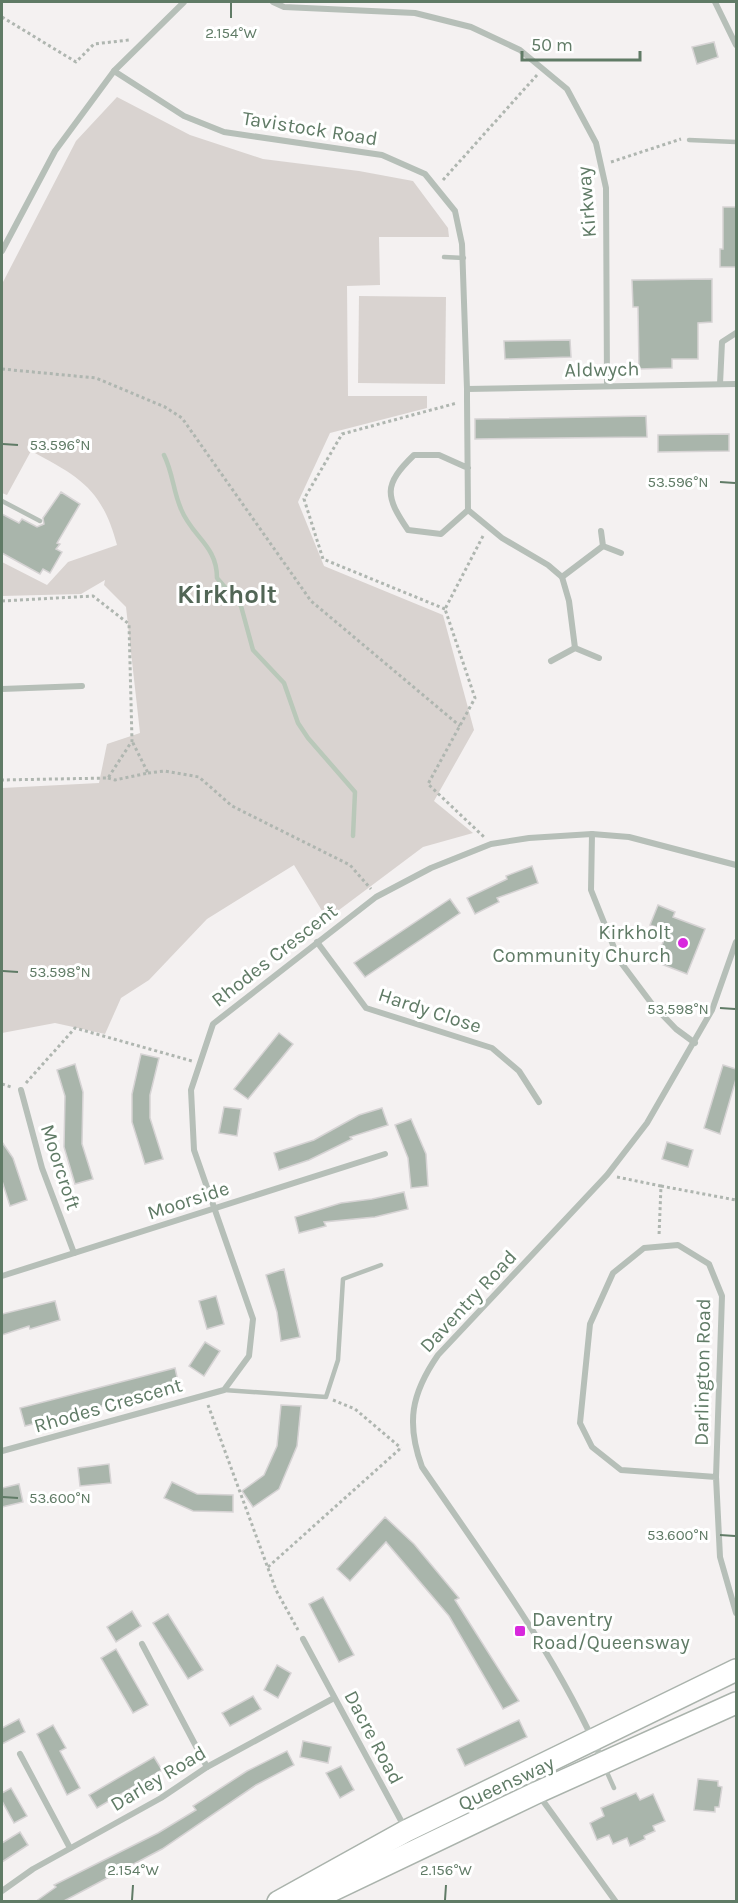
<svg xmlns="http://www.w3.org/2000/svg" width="738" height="1903" font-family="Karla,sans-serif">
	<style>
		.green { fill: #d9d3d0 }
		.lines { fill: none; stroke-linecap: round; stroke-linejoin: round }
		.stream { stroke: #b9c8b9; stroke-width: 4.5 }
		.building { fill: #a9b5ab; stroke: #d6d3d4; stroke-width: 1.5 }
		.trunk-casing { stroke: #aab3ac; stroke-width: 24 }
		.path { stroke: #afb6b0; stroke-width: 3; stroke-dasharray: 3 3; stroke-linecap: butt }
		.service { stroke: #b6bfb8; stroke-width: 4.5 }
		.minor { stroke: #b6bfb8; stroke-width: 6 }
		.trunk { stroke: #fff; stroke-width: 21 }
		.ticks { fill: none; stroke: #607b66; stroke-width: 2 }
		.poi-dot { fill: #d828dd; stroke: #fff; stroke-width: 2 }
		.labels { text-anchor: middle; stroke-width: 6; stroke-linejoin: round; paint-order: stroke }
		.street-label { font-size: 20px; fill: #607b66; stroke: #fff }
		.poi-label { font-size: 20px; fill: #607b66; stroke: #fff; text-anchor: end }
		.district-label { font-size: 26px; font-weight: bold; fill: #526656; stroke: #fff }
		.ticks-label { font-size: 15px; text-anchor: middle; fill: #607b66; stroke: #fff; stroke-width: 6; stroke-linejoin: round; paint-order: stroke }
	</style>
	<rect width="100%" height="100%" fill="#f4f1f1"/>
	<!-- green -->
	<g class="green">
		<path d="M117 97 190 135 263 159 359 171 413 181 448 228 449 237H379L380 285 347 286 348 396H427V408L330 433 298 502 324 566 443 615 474 730 434 801 473 833 423 847 327 919 294 865 207 919 149 980 121 998 105 1034 55 1023 2 1033V788L99 783 107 744 140 733 126 607 104 585 105 580 81 594 2 596V562L47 585 68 562 117 545C102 489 80 477 31 451L7 495 2 493V284L76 141Z"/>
		<path d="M359 296 446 297 445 384 358 383Z"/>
	</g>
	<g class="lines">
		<!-- stream -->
		<path class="stream" d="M164 455C173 473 173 491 181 509 192 537 217 545 217 578L241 606 253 650 284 683 298 723 308 738 355 792 353 836"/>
	</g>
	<!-- building -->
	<g class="building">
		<path d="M714 42 718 57 697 64 692 47Z"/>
		<path d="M723 207H736V267H720V249H723Z"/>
		<path d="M712 279V322L698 323V359H672V368L639 369 638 307H633L632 280Z"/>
		<path d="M570 340 571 357 505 359 504 341Z"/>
		<path d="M646 416 647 437 475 439V419Z"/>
		<path d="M729 434V451L658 452V435Z"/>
		<path d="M61 492 80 504 57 543 60 544 56 549 62 552 50 573 43 569 40 574 2 553V514L19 523 22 519 37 527 44 524 43 518Z"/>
		<path d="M532 866 538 883 497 898 499 902 475 914 467 898 507 879 506 876Z"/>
		<path d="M450 899 460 913 365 977 354 963Z"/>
		<path d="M658 905 675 912 673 917 705 929 687 974 656 962 667 931 650 925Z"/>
		<path d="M279 1033 293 1044 248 1099 234 1089Z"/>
		<path d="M141 1054 159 1058 150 1095V1118L163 1159 145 1164 132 1122V1094Z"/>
		<path d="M75 1064 83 1092 82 1144 93 1179 75 1184 64 1147 65 1096 57 1070Z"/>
		<path d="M723 1065 736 1069V1079L720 1134 704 1128Z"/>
		<path d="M224 1107 241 1109 237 1136 219 1133Z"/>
		<path d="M382 1108 388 1125 350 1137 352 1139 309 1160 279 1170 274 1153 314 1140 359 1115Z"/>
		<path d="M411 1119 426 1154 428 1186 411 1188 408 1158 395 1125Z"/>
		<path d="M2 1142 13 1158 27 1200 10 1206 2 1181Z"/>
		<path d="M667 1142 693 1150 688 1167 662 1159Z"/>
		<path d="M404 1192 408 1209 375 1217 324 1222 326 1226 299 1233 295 1217 341 1203 372 1199Z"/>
		<path d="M284 1269 300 1337 281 1341 277 1312 266 1275Z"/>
		<path d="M216 1296 224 1324 207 1329 199 1301Z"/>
		<path d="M55 1301 60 1320 30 1329 29 1326 2 1335V1314Z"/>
		<path d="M205 1342 220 1351 204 1376 189 1366Z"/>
		<path d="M175 1368 179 1386 25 1426 20 1408Z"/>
		<path d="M281 1405 301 1406 297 1446 279 1489 253 1507 242 1491 264 1475 277 1446Z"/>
		<path d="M109 1464 111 1483 80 1486 78 1468Z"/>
		<path d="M172 1482 197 1494 233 1495V1512L193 1511 164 1498Z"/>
		<path d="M19 1484 23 1502 2 1507V1488Z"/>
		<path d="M385 1517 414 1544 459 1598 455 1600 519 1701 503 1709 449 1616 386 1542 350 1581 337 1569Z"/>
		<path d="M323 1597 354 1655 339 1662 309 1604Z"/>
		<path d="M132 1611 141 1626 116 1642 107 1627Z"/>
		<path d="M168 1614 203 1670 188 1679 153 1623Z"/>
		<path d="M116 1649 148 1705 133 1713 101 1658Z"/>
		<path d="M277 1665 291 1673 278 1698 264 1690Z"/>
		<path d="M253 1696 261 1709 230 1726 222 1713Z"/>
		<path d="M19 1719 25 1732 2 1744V1728Z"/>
		<path d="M519 1720 527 1737 465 1766 457 1749Z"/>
		<path d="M53 1725 66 1748 60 1751 80 1788 67 1795 37 1734Z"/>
		<path d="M303 1741 331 1747 328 1763 300 1757Z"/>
		<path d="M287 1751 294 1765 256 1785 162 1849 62 1902H35L56 1887 54 1885 158 1833 196 1810 193 1806 247 1771Z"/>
		<path d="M154 1757 162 1770 97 1808 89 1795Z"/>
		<path d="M341 1766 354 1790 340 1798 326 1773Z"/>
		<path d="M698 1779 718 1781V1786L722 1787 719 1807H715V1812L694 1810Z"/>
		<path d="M11 1788 27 1816 14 1823 2 1801V1793Z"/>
		<path d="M636 1793 640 1800 653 1794 665 1821 653 1826 655 1831 644 1836 645 1839 630 1846 627 1838 613 1844 609 1835 597 1840 590 1823 604 1816 601 1808Z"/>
		<path d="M20 1832 28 1845 2 1862V1843Z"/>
	</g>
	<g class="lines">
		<defs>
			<g id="trunk">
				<path d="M278 1902 406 1831 736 1670"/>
				<path d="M308 1902 536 1793 736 1703"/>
			</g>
		</defs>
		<!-- trunk casing -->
		<use href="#trunk" class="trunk-casing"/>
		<!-- path -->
		<g class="path">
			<path d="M2 17 76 62 94 44 129 40"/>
			<path d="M611 162 681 139"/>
			<path d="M443 180 537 75"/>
			<path d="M2 369 96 378 165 407 182 418 311 601 460 726"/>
			<path d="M483 536 445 609 475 698 428 784 484 837"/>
			<path d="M2 601 93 596 129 624 132 741 108 778 2 780"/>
			<path d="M445 609 323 559 304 499 342 434 457 403"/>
			<path d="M148 773 165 771 199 777 232 806 350 865 371 889"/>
			<path d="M108 778 115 780 148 773 132 741"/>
			<path d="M26 1083 75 1028 192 1061"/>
			<path d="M2 1084 11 1087"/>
			<path d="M617 1177 661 1186 659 1236"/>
			<path d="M661 1186 736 1200"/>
			<path d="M333 1400 355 1409 401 1448"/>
			<path d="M208 1405 276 1590 298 1630"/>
			<path d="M268 1567 401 1448"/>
		</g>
		<!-- service -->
		<g class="service">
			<path d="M689 140 736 142"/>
			<path d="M444 257 464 258"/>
			<path d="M2 501 40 521"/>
			<path d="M224 1390 326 1397 338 1360 343 1279 381 1265"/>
			<path d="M605 1768 614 1788"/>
		</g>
		<!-- minor -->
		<g class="minor">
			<path d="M273 2 284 7 415 13 471 27 520 50 567 89 596 143 606 188 607 385"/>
			<path d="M715 2 736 45"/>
			<path d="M114 71 184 116 224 132 382 155 425 174 455 211 462 244 467 389V400L468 510 441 534 408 530C385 496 383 485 414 455H439L468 468"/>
			<path d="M2 251 55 151 114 71 184 2"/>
			<path d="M720 384 722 342 736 333"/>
			<path d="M467 389 736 384"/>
			<path d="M468 510 502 538 548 565 562 577 569 601 575 648"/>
			<path d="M601 531 603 546 621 553"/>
			<path d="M562 577 603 546"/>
			<path d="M551 661 575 648 599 658"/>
			<path d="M2 689 82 686"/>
			<path d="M592 834 591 890 619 960 652 1004 676 1029 695 1043"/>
			<path d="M317 942 366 1008 492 1048 519 1071 539 1102"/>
			<path d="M21 1090 42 1168 74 1253"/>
			<path d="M2 1276 385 1154"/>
			<path d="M2 1451 224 1390 249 1356 253 1319 194 1150 191 1090 213 1024 376 897 431 868 491 844 529 838 592 834 629 837 736 865"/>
			<path d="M716 1477 621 1470 592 1447 580 1423 590 1324 613 1273 644 1248 678 1245 709 1264 722 1296 716 1477 720 1557 736 1613"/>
			<path d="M303 1639 405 1828"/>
			<path d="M142 1644 207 1767"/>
			<path d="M20 1754 70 1848"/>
			<path d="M602 1760C556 1654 487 1562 422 1467 406 1423 411 1394 438 1355L607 1175 647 1123 712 1010 736 942"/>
			<path d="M525 1776 616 1902"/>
			<path d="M2 1891 33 1869 161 1798 207 1767 334 1698"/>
		</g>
		<!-- trunk -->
		<use href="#trunk" class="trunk"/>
	</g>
	<!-- ticks -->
	<path class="ticks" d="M231 18V3M3 444 18 445M720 482 735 483M3 971 18 972M720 1008 735 1009M3 1497 18 1498M720 1535 735 1536M132 1900 133 1885M445 1900 446 1885"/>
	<!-- markers -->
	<g class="poi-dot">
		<circle cx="683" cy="943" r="6"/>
		<rect x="514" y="1625" width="12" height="12" rx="3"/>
	</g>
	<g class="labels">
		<!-- street labels -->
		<g class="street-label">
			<text transform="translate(310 128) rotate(9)" y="7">Tavistock Road</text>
			<text transform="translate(586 202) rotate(-95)" y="7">Kirkway</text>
			<text transform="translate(602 369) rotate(-1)" y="7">Aldwych</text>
			<text transform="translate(274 955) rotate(-38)" y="7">Rhodes Crescent</text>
			<text transform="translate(430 1010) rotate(18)" y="7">Hardy Close</text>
			<text transform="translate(61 1167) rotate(72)" y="7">Moorcroft</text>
			<text transform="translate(188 1200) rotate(-18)" y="7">Moorside</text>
			<text transform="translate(468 1301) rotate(-47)" y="7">Daventry Road</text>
			<text transform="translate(702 1372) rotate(-89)" y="7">Darlington Road</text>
			<text transform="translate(108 1405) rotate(-16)" y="7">Rhodes Crescent</text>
			<text transform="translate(374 1737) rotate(62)" y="7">Dacre Road</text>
			<text transform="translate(158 1778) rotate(-31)" y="7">Darley Road</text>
			<text transform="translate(506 1783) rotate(-25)" y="7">Queensway</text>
		</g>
		<!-- poi labels -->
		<g class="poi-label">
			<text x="671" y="939">Kirkholt<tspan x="671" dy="23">Community Church</tspan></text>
			<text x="532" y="1626" text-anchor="start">Daventry<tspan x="532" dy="23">Road/Queensway</tspan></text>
		</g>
		<!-- district labels -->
		<g class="district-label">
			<text x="227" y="603">Kirkholt</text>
		</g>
	</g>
	<g class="ticks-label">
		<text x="231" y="38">2.154°W</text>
		<text x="60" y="450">53.596°N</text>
		<text x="678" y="487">53.596°N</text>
		<text x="60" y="977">53.598°N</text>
		<text x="678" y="1014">53.598°N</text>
		<text x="60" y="1503">53.600°N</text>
		<text x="678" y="1540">53.600°N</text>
		<text x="133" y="1875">2.154°W</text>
		<text x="446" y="1875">2.156°W</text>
	</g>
	<!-- border -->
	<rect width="738" height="1903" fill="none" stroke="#607b66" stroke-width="6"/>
	<!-- scale -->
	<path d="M522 51v9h118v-9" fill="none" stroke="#607b66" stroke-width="3"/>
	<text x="531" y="51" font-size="18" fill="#607b66" stroke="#ffffff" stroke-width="4.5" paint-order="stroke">50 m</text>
</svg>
